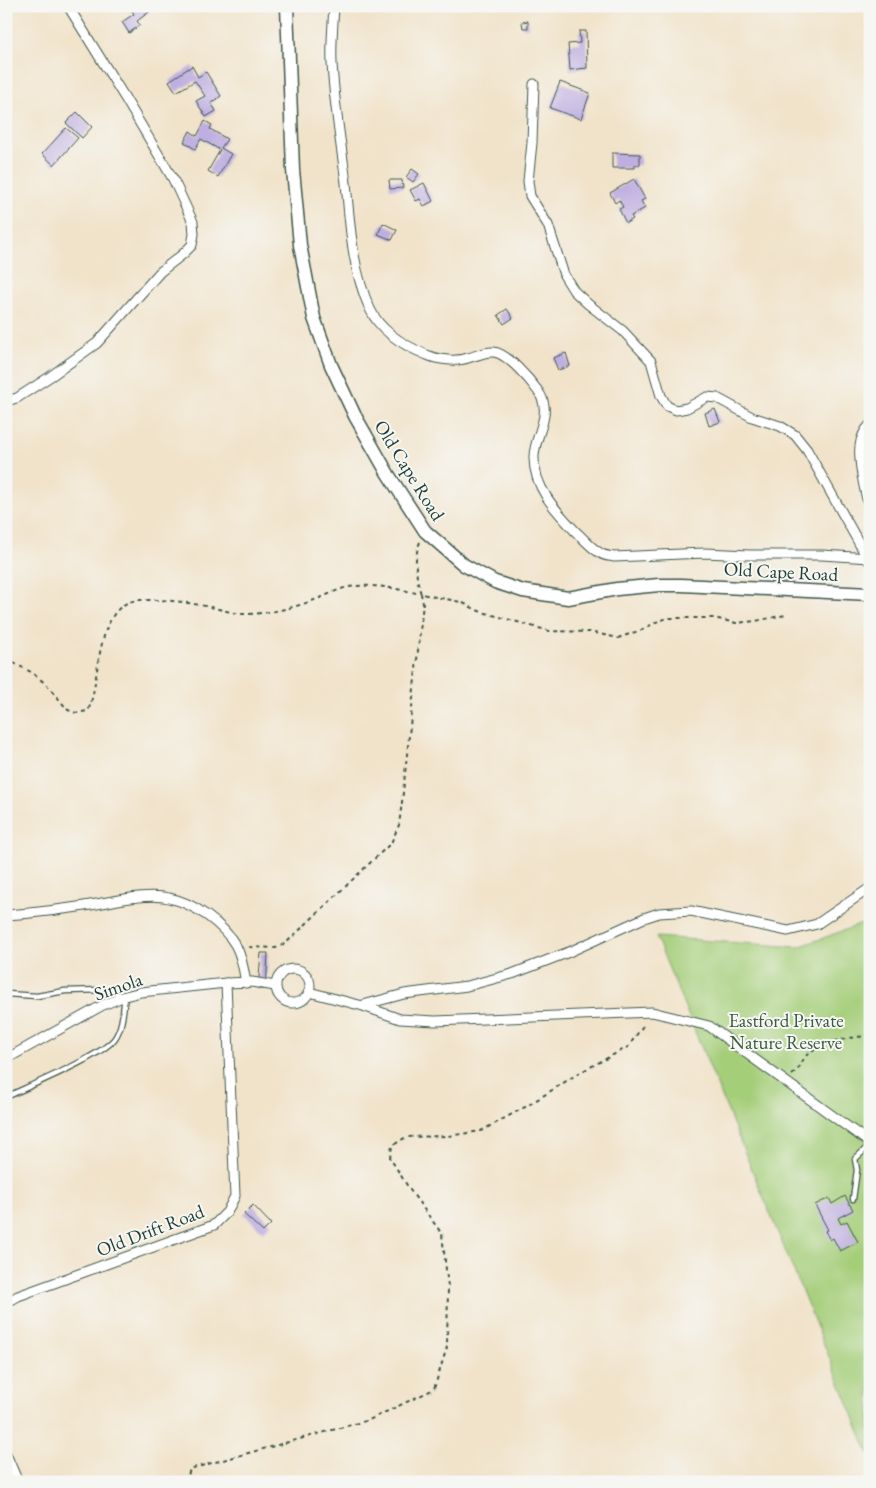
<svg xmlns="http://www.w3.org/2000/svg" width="876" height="1488" font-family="'EB Garamond',serif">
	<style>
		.green { fill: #a5ce79; stroke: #628656 }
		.building { fill: #bfafe0 }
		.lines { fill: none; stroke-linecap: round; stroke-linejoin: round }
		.lane-casing { stroke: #3e564a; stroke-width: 7 }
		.street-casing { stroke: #3e564a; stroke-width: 11 }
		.secondary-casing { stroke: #3e564a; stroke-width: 15 }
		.path { stroke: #3e564a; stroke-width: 2; stroke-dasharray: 4 4; stroke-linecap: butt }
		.lane { stroke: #fff; stroke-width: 4.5 }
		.street { stroke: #fff; stroke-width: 9 }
		.secondary { stroke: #fff; stroke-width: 12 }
		.labels { text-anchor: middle; stroke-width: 4; stroke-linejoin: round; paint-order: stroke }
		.street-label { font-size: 19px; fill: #1f3d34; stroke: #f6f6f2 }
		.park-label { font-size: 19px; fill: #3a5a42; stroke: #f6f6f2 }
	</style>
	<rect width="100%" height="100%" fill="#f6f6f2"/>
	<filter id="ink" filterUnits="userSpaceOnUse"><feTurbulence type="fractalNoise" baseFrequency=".02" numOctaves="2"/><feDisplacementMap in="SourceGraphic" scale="10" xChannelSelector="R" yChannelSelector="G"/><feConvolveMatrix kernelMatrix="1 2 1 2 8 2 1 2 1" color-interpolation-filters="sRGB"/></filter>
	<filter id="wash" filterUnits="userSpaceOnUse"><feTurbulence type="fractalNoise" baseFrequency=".0096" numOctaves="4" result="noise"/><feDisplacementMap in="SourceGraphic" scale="20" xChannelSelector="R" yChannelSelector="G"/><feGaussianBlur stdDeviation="1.12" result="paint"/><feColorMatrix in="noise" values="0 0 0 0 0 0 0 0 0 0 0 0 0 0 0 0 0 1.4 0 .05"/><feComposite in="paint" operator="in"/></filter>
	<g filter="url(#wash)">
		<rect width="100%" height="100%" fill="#f1e3ca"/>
		<!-- green -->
		<path class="green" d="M870 921V1456L656 937 798 947Z"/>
		<g id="blocks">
			<!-- building -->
			<g class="building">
				<path d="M129 6H146L149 12 137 21 140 25 129 33 122 22 134 14Z"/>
				<path d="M528 21V28H523L522 22Z"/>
				<path d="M579 31H586L587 68 570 70 568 44 580 43Z"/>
				<path d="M192 66 198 77 206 72 221 96 211 103 216 111 206 117 196 101 205 96 195 81 176 92 169 81Z"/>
				<path d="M560 82 590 93 581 119 550 108Z"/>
				<path d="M77 112 92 127 82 138 66 123Z"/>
				<path d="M205 121 212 125 210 129 227 139 221 148 231 154 218 177 208 171 220 150 201 139 195 149 184 142 190 131 197 136Z"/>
				<path d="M66 128 78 138 54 165 42 154Z"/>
				<path d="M612 153 640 154V165H635V168H612Z"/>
				<path d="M412 169 419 174 413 182 406 177Z"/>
				<path d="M634 179 645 199 641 201 645 208 631 216 633 219 626 223 619 209 623 207 619 200 615 203 610 193Z"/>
				<path d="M389 180H402L403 188 390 189Z"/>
				<path d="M424 183 433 201 424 206 420 199 416 201 410 190Z"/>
				<path d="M383 223 397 230 392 240 378 234Z"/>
				<path d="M507 309 513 318 504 324 498 315Z"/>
				<path d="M566 353 570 366 558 370 553 358Z"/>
				<path d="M715 409 720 422 709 426 705 413Z"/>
				<path d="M261 953H268L266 989H258Z"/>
				<path d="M845 1196 853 1210 838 1218 841 1224 847 1221 858 1242 840 1251 833 1238 830 1240 825 1231 828 1230 815 1205 829 1198 832 1204Z"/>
				<path d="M253 1205 271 1224 263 1232 244 1214Z"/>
			</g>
		</g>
	</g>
	<g filter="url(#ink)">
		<use href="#blocks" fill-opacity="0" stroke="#3e564a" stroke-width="1"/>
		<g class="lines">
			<defs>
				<g id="lane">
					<path d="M6 994 37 996 65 991 104 990 125 996C123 1010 123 1026 115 1038 103 1056 29 1086 6 1097"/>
					<path d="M853 1199 857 1170 855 1159 870 1145"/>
				</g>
				<g id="street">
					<path d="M334 6C333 25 331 44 332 63 334 103 341 143 346 183 350 225 352 270 370 309 380 331 405 346 427 355 438 360 457 362 468 358 476 356 485 351 494 352 508 354 530 380 538 391 554 414 535 433 534 456 533 488 557 512 577 533 585 540 591 548 600 553 604 556 609 556 614 557L704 553 750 555H822L870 558"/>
					<path d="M534 84 532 143 528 181 530 196 548 225 564 275 574 291 588 304 623 331 651 361 661 396 667 406 676 410 687 408 707 397 717 398 752 417 780 426 795 435 807 450 869 561"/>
					<path d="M6 401 17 398 51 376 97 343 160 272 183 254 192 245 194 234 193 222 173 179 125 98 68 6"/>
					<path d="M870 425C864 431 861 438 860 446 858 459 865 496 870 508"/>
					<path d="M6 915C37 913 67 909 97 904 119 900 148 893 169 898 194 903 223 924 236 946 242 957 244 971 246 983"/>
					<circle cx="293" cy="986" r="17"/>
					<path d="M309 992 363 1006 400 1019 435 1021 652 1012 709 1026 870 1143"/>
					<path d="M363 1005 404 994 467 986 512 974 569 952 644 918 659 913 691 911 788 931 817 924 870 888"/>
					<path d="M6 1059 103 1005 125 996 141 992 226 983 252 982 275 986"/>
					<path d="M6 1303 18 1296 214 1225 227 1212 235 1196 226 983"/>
					<path d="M6 1454 18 1482"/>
				</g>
				<path id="secondary" d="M287 6 293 170 300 245 314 318 331 365 355 416 388 474 425 531 464 565 495 582 523 591 568 598 617 589 659 585H681L870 594"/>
			</defs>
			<!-- lane casing -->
			<use href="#lane" class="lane-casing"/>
			<!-- street casing -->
			<use href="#street" class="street-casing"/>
			<!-- secondary casing -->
			<use href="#secondary" class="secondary-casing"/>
			<!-- path -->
			<g class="path">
				<path d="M420 542C413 559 416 577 421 594L461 602 479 611 549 631 590 632 618 638 644 629 658 621 668 618H714L736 623 755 621 786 615"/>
				<path d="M6 659 31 672 46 684 68 710 76 713 88 711C100 683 95 619 127 603 135 599 145 600 153 600 172 600 191 603 210 607 220 609 232 613 243 614 268 614 294 608 317 599 328 595 338 589 349 587 372 583 398 589 421 594L423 603 402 802 399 825 391 843 286 943 276 948 249 947"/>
				<path d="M792 1075C801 1068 800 1064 806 1056 816 1043 854 1036 870 1036"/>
				<path d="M186 1482 190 1469 369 1420 434 1389 447 1347 448 1287 442 1234 410 1190 390 1158 392 1146 406 1137 448 1136 481 1131 527 1106 579 1073 628 1047 645 1023"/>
			</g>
			<!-- lane -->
			<use href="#lane" class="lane"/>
			<!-- street -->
			<use href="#street" class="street"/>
			<!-- secondary -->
			<use href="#secondary" class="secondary"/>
		</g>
	</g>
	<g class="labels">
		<!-- street labels -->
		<g class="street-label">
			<text transform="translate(410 470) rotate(58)" y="7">Old Cape Road</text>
			<text transform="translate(781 571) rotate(3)" y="7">Old Cape Road</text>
			<text transform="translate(118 986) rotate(-19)" y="7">Simola</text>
			<text transform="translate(150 1230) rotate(-21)" y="7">Old Drift Road</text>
		</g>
		<!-- park labels -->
		<g class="park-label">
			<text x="786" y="1027">Eastford Private<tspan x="786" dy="22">Nature Reserve</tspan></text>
		</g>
	</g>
	<!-- margin -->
	<rect width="876" height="1488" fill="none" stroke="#f6f6f2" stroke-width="25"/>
</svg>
